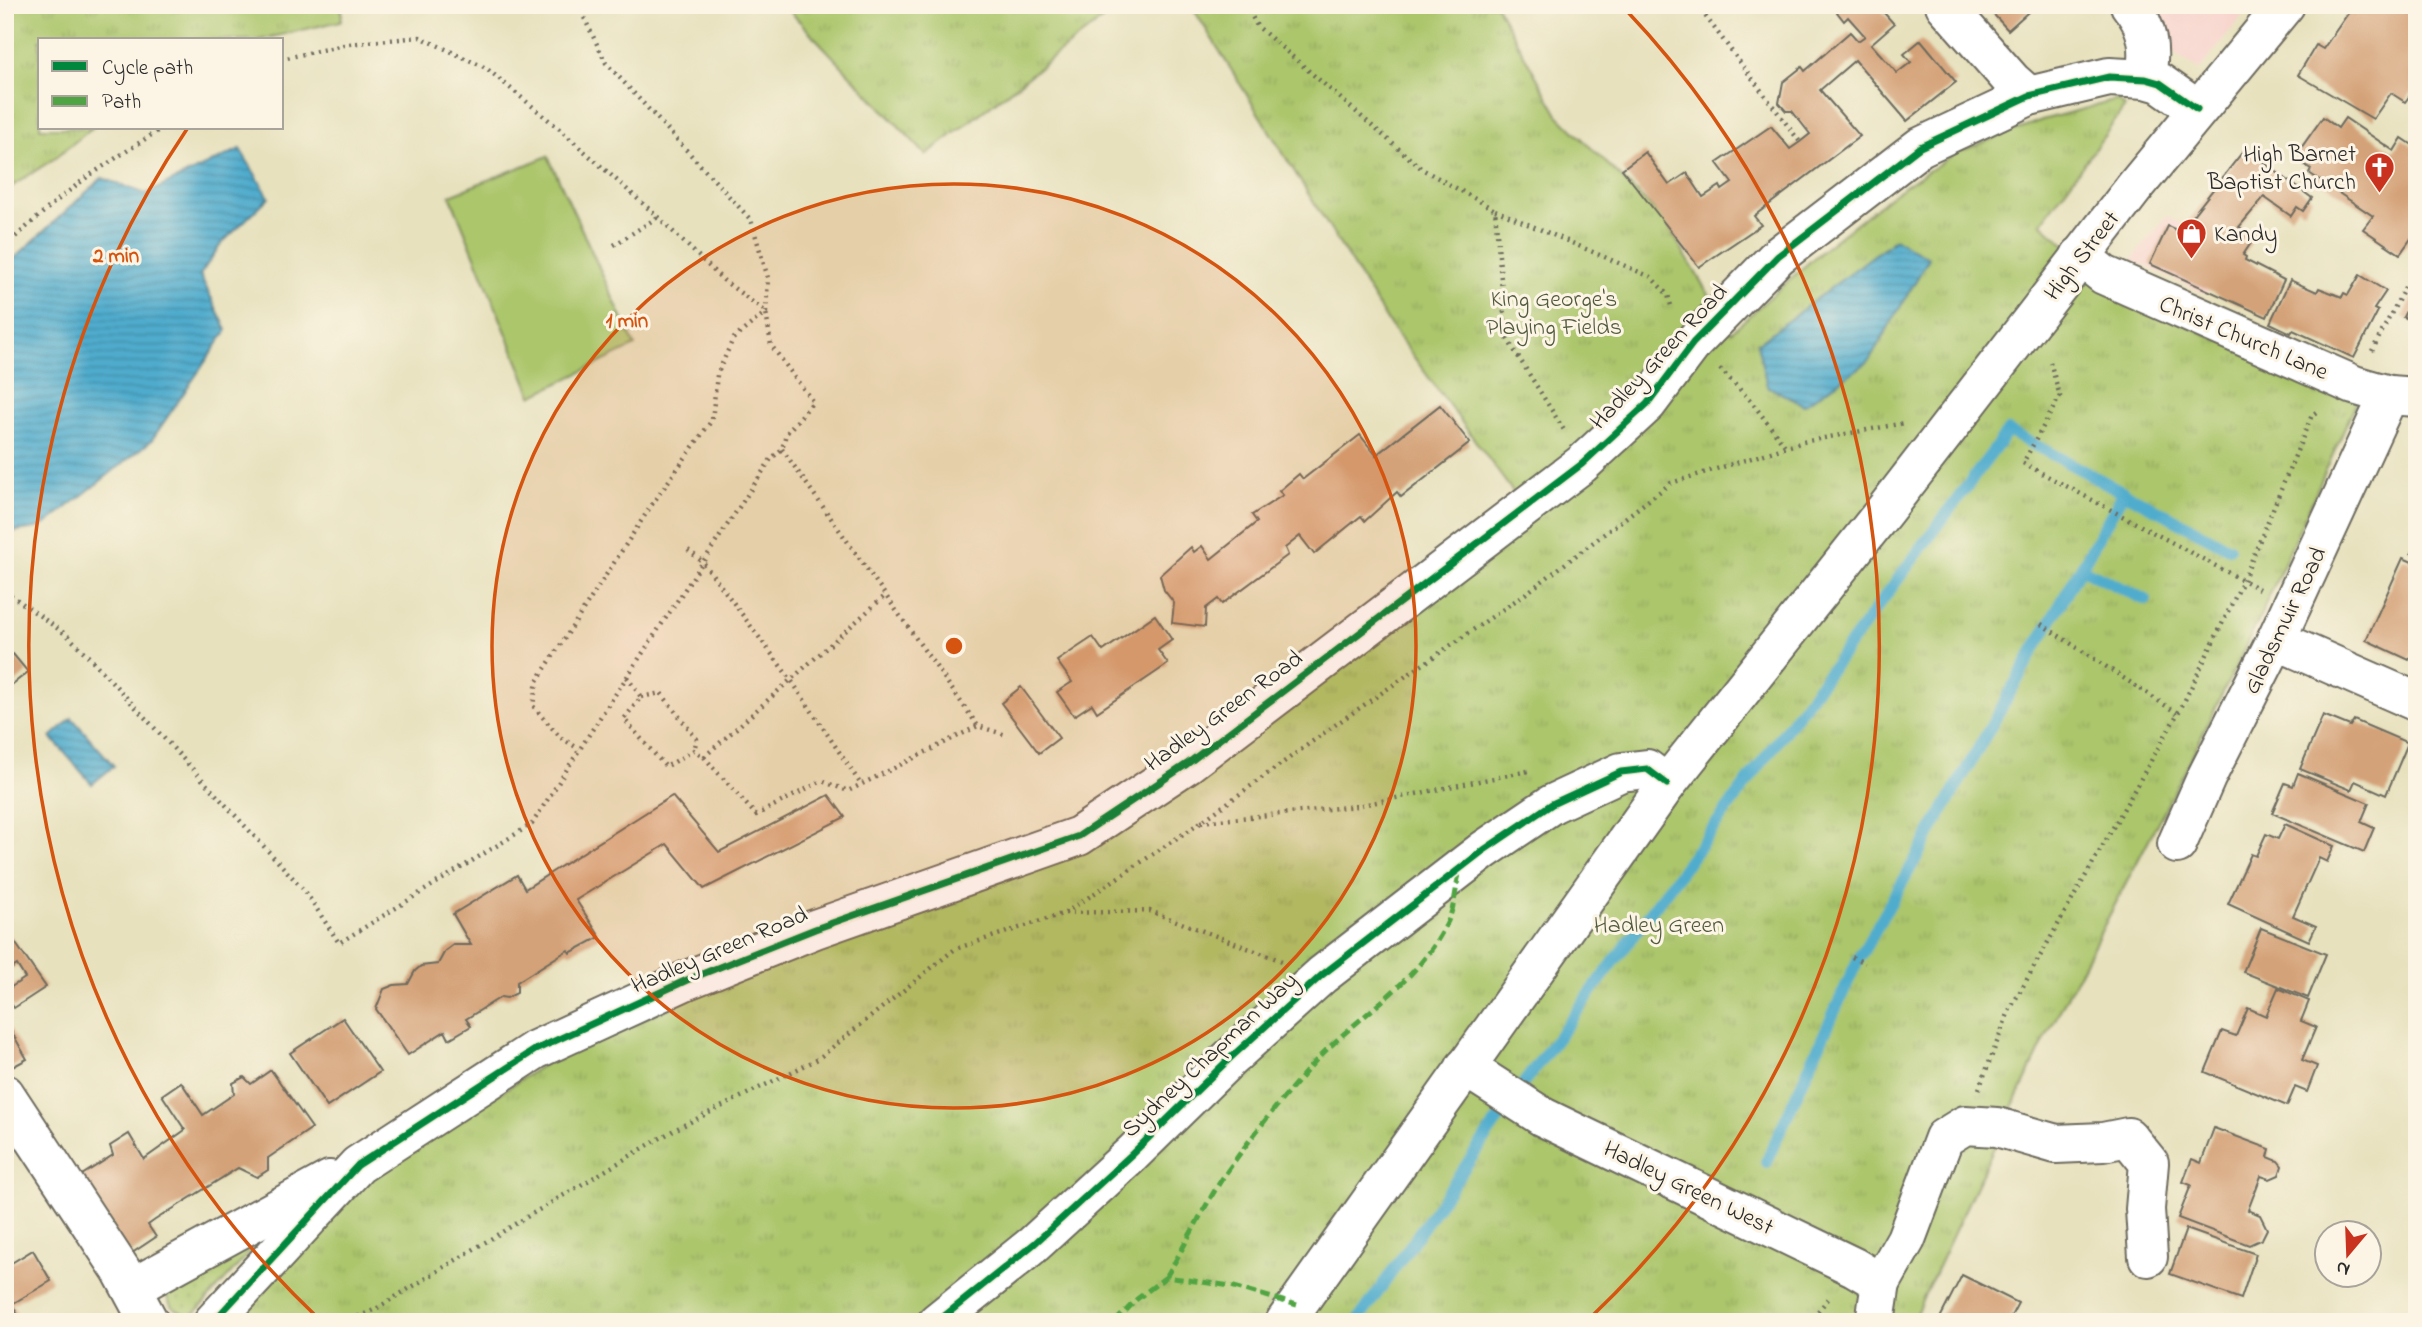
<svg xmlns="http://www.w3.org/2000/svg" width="2422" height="1327" font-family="'Indie Flower',sans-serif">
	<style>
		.built { fill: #f7d0ca }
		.grass { fill: url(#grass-dots); stroke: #6c784c; stroke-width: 2 }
		.park { fill: url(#park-tufts); stroke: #6c784c; stroke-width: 2 }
		.pitch { fill: #acc66c; stroke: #6c784c; stroke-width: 2 }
		.water { fill: url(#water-rules); stroke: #3d6c7c; stroke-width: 2 }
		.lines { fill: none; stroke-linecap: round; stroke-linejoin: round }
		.stream { stroke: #4faccd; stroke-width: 12 }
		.building { fill: #d4a278 }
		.minor-casing { stroke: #6d6b5e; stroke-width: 42 }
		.major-casing { stroke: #6d6b5e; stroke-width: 42 }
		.path { stroke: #6d6b5e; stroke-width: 4.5; stroke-dasharray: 2 5; stroke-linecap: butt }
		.minor { stroke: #fff; stroke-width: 38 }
		.major { stroke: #fff; stroke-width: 38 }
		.quiet { stroke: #51a443; stroke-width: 5; stroke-dasharray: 10 5; stroke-linecap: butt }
		.cycleway-casing { stroke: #fcf5e5; stroke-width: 11 }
		.cycleway { stroke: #00873e; stroke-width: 7 }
		.ring { fill: none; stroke: #d5540f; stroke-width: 3.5 }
		.labels { text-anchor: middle; stroke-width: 6; stroke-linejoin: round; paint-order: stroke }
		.poi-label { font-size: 24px; fill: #2b2b2b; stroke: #fcf5e5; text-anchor: end }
		.street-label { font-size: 24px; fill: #2b2b2b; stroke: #fcf5e5 }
		.park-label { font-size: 24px; fill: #525a3e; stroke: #fcf5e5 }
		.centre { fill: #d5540f; stroke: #fcf5e5; stroke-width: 3.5 }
		.ring-label { font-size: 21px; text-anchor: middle; font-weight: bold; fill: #d5540f; stroke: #fcf5e5; stroke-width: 6; stroke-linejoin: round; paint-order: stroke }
	</style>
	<defs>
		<pattern id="grass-dots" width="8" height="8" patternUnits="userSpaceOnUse" patternTransform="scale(1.75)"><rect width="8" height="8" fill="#acc66c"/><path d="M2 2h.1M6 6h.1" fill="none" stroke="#94aa5e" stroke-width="1.8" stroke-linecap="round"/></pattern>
		<pattern id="park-tufts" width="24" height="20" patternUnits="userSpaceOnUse" patternTransform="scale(1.75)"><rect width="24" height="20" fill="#acc66c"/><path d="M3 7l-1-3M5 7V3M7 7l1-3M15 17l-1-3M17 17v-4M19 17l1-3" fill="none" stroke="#94aa5e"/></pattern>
		<pattern id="water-rules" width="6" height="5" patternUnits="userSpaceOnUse" patternTransform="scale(1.75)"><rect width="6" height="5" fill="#4faccd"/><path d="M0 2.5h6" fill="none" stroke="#428ca7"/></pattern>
	</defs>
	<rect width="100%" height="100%" fill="#fcf5e5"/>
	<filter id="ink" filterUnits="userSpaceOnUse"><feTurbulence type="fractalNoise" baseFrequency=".0143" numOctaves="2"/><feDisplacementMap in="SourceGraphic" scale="14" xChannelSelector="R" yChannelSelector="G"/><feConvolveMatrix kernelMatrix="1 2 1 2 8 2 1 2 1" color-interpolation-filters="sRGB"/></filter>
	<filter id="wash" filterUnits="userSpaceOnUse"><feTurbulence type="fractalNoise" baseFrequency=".00686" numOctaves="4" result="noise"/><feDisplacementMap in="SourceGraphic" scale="28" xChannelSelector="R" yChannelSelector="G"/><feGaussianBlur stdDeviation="1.57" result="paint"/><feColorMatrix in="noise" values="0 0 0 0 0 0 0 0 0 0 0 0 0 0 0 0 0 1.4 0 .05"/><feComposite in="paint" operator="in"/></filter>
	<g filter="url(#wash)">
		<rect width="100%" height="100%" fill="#e7e1be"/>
		<!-- built -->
		<g class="built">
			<path d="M2125 5H2251L2199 70 2161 44Z"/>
			<path d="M2167 216 2214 241 2230 258 2206 294 2132 260Z"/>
		</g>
		<!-- grass -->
		<path class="grass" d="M260 1241 191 1318 171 1306 165 1292 185 1269Z"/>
		<!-- park -->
		<g class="park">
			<path d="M5 5H343L341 21 259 40H40V128H92L55 158 5 191Z"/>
			<path d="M784 5H1121L926 155Z"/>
			<path d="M1191 5H1496L1558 115 1665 221 1731 332 1825 248 1893 194 1956 153 2042 120 2117 100 2125 107 2041 223 2127 299 2357 401 2259 619 2185 770 2045 1039 1912 1322H233L369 1180 550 1060 752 971 1087 850 1532 518 1388 322Z"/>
		</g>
		<!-- pitch -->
		<path class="pitch" d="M548 156 635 346 532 396 450 195Z"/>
		<!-- water -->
		<g class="water">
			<path d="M240 149 269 197 221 244 200 275 227 330 151 441 42 527 5 533V267L102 178 146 194Z"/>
			<path d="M1895 239 1929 258 1868 362 1804 405 1767 386 1757 344Z"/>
			<path d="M72 718 114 766 92 784 51 737Z"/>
		</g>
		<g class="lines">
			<!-- stream -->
			<g class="stream">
				<path d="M2082 569 2146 600"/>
				<path d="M1523 1084 2008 431 2229 548"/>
				<path d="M1766 1162 1857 962 2124 492"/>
				<path d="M1357 1322 1502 1114"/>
			</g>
		</g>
		<g id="blocks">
			<!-- building -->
			<g class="building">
				<path d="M1838 5H1877L1894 24 1871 44 1897 73 1911 62 1904 54 1921 40 1956 82 1907 121 1855 60 1820 90 1860 136 1754 216 1761 225 1699 267 1622 169 1645 152 1669 185 1687 173 1703 197 1720 186 1722 190 1732 183 1717 163 1771 126 1790 149 1800 142 1810 134 1792 111H1786L1779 103 1783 82 1802 67 1805 71 1850 32 1858 41 1865 36 1848 17 1844 21 1837 12 1841 8Z"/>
				<path d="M1985 5H2036L2008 30Z"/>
				<path d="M2354 5H2417V86L2405 102 2391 93 2373 119 2298 75 2316 45 2323 49Z"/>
				<path d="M2323 117 2338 128 2345 118 2394 151 2402 138 2417 148V230L2400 254 2363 229 2373 216 2309 173 2311 169 2294 158Z"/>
				<path d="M2245 149 2312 198 2303 211 2297 207 2291 216 2264 197 2239 227 2255 237 2243 255 2246 257 2245 260 2284 280 2267 317 2150 264 2168 226 2202 242 2182 229Z"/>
				<path d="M2360 275 2386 291 2374 309 2378 311 2354 358 2293 330 2291 333 2270 323 2290 280 2317 292 2319 288 2342 297 2344 293 2348 295Z"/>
				<path d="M2412 299 2417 302V324L2403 317Z"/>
				<path d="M1440 405 1470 443 1401 497 1397 492 1365 521 1361 516 1314 554 1300 536 1285 548 1288 555 1222 604 1218 599 1206 608 1205 627 1172 623 1174 603 1164 590 1160 575 1191 547 1194 552 1202 546 1211 559 1257 522 1252 515 1283 495 1279 491 1299 474 1303 479 1360 435 1376 455Z"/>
				<path d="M2417 540V556L2411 553Z"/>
				<path d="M2403 558 2417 564V643L2409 660 2366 640Z"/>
				<path d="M1155 615 1172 640 1158 650 1168 664 1097 712 1092 704 1074 716 1057 692 1072 682 1057 661 1093 637 1103 651Z"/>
				<path d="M13 654 28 672 5 690V660Z"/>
				<path d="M1021 687 1059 738 1039 753 1001 703Z"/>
				<path d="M2323 715 2350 726 2354 720 2408 743 2386 795 2355 781 2351 790 2300 769Z"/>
				<path d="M2298 773 2369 803 2361 822 2374 828 2364 852 2272 813 2285 783 2293 786Z"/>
				<path d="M829 795 845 817 704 889 667 844 576 900 600 937 570 953 568 950 517 982V993L507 998 501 997 466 1019 471 1026 449 1039 445 1031 408 1055 376 1009 384 989 394 985 408 984 415 971 421 966 438 964 445 951 453 945H471L453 914 517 875 525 889 672 796 719 852Z"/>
				<path d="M2285 824 2334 846 2327 862 2319 858 2293 916 2316 926 2309 941 2228 904 2251 854 2256 856 2266 834 2278 839Z"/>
				<path d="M5 928 46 987 14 1008 5 995V991L25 978 17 965 5 973Z"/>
				<path d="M2261 928 2326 954 2308 998 2243 972Z"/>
				<path d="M2278 988 2309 1001 2301 1021 2316 1027 2302 1060 2317 1066 2307 1092 2295 1087 2287 1106 2205 1072 2222 1031 2236 1036 2248 1008 2266 1016Z"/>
				<path d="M343 1018 380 1072 327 1107 290 1053Z"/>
				<path d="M5 1020 27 1059 5 1071Z"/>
				<path d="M271 1070 312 1128 268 1158V1170L257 1177 238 1168 155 1220 148 1225 156 1237 117 1263 71 1182 113 1155 110 1146 129 1134 144 1159 185 1130 162 1095 181 1082 203 1115 234 1094 233 1083 244 1077 251 1084Z"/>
				<path d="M2214 1128 2270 1149 2268 1157 2278 1161 2282 1166 2279 1175 2270 1179 2261 1176 2248 1210 2260 1215 2267 1229 2262 1239 2249 1245 2178 1218 2191 1185 2183 1182 2192 1159 2201 1163Z"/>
				<path d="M2186 1229 2256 1254 2241 1299 2170 1274Z"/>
				<path d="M33 1250 51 1281 12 1304 20 1319 5 1322V1267Z"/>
				<path d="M1962 1275 2018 1303 2008 1322H1938Z"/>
			</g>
		</g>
	</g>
	<g filter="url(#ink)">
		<use href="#blocks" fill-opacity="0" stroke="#6d6b5e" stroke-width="2"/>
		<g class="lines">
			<defs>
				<g id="minor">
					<path d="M1945 5 2012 81 2029 96"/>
					<path d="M2130 5C2149 28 2151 50 2146 79"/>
					<path d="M2080 256 2104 275 2354 385 2389 395 2417 397"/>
					<path d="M2276 640 2417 702"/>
					<path d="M2177 844 2206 778 2276 640 2389 395"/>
					<path d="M1465 1067 1543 1117 1854 1267 1881 1283 1875 1322"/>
					<path d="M5 1094 121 1270 149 1322"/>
					<path d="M1881 1283 1906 1239 1944 1138 1965 1125 1997 1127 2056 1144 2103 1142 2128 1137 2149 1163 2145 1209 2148 1257"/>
					<path d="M132 1288 330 1180"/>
					<path d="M213 1322 358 1165 535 1050 687 980 815 929 1079 836 1187 764 1582 464 1647 404 1693 343 1778 256 1920 147 2029 96 2109 77 2146 79 2160 83 2197 109"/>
					<path d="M937 1322 1034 1244 1132 1154 1228 1060 1322 975 1484 850 1552 804 1621 772 1647 769 1667 784"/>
				</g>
				<path id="major" d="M1285 1322 1667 784 1885 510 2134 188 2285 5"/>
			</defs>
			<!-- minor casing -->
			<use href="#minor" class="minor-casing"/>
			<!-- major casing -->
			<use href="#major" class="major-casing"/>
			<!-- path -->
			<g class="path">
				<path d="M578 5 606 63 751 220 768 278 766 312 733 339 717 375 712 420 651 506 537 681 533 706 560 737 579 749"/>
				<path d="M1246 5 1257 26 1422 169 1495 210 1506 337 1564 430"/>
				<path d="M1697 5 1800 142"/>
				<path d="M1495 210 1651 277 1668 295 1672 309"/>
				<path d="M614 245 658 217"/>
				<path d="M5 246 55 202 87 177 162 128"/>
				<path d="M2372 351 2417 264"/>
				<path d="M2050 362 2060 396 2023 463 2259 589"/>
				<path d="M1720 369 1750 400 1786 447"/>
				<path d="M782 449 978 726"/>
				<path d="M688 550 703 562 791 680 862 786"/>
				<path d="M5 591 68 636 90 658 305 891 339 943 532 824 601 716 771 459 782 449 786 434 813 402 771 345 766 312 723 280 658 217 556 126 486 68 420 37 348 44 282 59"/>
				<path d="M2041 624 2177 713"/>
				<path d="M627 677 641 697 624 719 666 767 694 750 704 757 756 815 822 781 848 791 978 726 1006 735"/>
				<path d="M641 697 661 693 697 739 694 750"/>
				<path d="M704 757 887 594"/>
				<path d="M1201 822 1357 806 1528 771"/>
				<path d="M1065 913 1150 911 1282 961"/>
				<path d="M1852 957 1865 963"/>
				<path d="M1979 1089 2009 1011 2182 706 2243 581 2312 415 2319 410"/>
				<path d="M345 1322 374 1310 520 1221 674 1130 818 1059 955 949 1065 913 1201 822 1335 725 1528 592 1671 483 1803 442 1904 423"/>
				<path d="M1809 1322 1829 1298"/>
			</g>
			<!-- minor -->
			<use href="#minor" class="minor"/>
			<!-- major -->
			<use href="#major" class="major"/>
			<!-- quiet -->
			<g class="quiet">
				<path d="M1166 1277C1186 1244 1203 1208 1224 1176 1250 1138 1280 1101 1310 1067 1355 1016 1418 985 1448 921 1455 906 1456 886 1460 869"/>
				<path d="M1115 1322 1137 1299 1166 1277 1231 1286 1297 1305"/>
			</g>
			<defs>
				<g id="cycleway">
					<path d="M213 1322 358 1165 535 1050 687 980 815 929 1079 836 1187 764 1582 464 1647 404 1693 343 1778 256 1920 147 2029 96 2109 77 2146 79 2160 83 2197 109"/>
					<path d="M937 1322 1034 1244 1132 1154 1228 1060 1322 975 1484 850 1552 804 1621 772 1647 769 1667 784"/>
				</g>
			</defs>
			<!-- cycleway casing -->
			<use href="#cycleway" class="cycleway-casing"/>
			<!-- cycleway -->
			<use href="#cycleway" class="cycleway"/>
		</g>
	</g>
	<!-- distance rings -->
	<circle cx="954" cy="646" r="462" fill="#d5540f" fill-opacity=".12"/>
	<g class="ring">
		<circle cx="954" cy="646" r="462"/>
		<path d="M317 1317A925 925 0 0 1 187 129M1625 9A925 925 0 0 1 1591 1317"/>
	</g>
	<!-- icons -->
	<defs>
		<symbol id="church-pin" viewBox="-11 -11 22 30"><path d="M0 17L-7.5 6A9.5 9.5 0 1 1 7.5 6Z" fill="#c8321e" stroke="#fcf5e5"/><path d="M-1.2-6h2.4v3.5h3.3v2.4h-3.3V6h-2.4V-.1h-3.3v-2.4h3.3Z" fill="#fff"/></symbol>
		<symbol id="shop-pin" viewBox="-11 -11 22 30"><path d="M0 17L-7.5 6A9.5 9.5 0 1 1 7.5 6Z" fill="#c8321e" stroke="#fcf5e5"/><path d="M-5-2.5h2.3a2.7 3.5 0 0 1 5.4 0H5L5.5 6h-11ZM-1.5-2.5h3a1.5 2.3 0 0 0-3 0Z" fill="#fff"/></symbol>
	</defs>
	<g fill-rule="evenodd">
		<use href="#church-pin" x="2362" y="150" width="35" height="47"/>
		<use href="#shop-pin" x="2174" y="216" width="35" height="47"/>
	</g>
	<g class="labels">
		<!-- poi labels -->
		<g class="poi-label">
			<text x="2356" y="161">High Barnet<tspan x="2356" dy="28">Baptist Church</tspan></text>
			<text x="2214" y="241" text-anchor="start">Kandy</text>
		</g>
		<!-- street labels -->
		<g class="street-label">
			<text transform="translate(2081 255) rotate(-52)" y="8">High Street</text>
			<text transform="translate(2244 337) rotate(23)" y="8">Christ Church Lane</text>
			<text transform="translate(1658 356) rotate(-47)" y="8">Hadley Green Road</text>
			<text transform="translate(2284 620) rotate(-64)" y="8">Gladsmuir Road</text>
			<text transform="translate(1223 710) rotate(-36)" y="8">Hadley Green Road</text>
			<text transform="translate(719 949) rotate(-23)" y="8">Hadley Green Road</text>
			<text transform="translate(1209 1054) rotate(-43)" y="8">Sydney Chapman Way</text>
			<text transform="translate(1689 1187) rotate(26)" y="8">Hadley Green West</text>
		</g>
		<!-- park labels -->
		<g class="park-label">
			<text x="1554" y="306">King George's<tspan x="1554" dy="28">Playing Fields</tspan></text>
			<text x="1659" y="932">Hadley Green</text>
		</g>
	</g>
	<circle cx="954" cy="646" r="10" class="centre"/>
	<g class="ring-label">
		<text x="116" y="262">2 min</text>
		<text x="627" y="327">1 min</text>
	</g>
	<!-- margin -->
	<rect width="2422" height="1327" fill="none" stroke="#fcf5e5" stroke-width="28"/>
	<!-- legend -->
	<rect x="38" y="38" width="245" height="91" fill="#fcf5e5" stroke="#a8a49b" stroke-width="2"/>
	<rect x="52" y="61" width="35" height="10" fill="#00873e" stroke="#a8a49b" stroke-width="2"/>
	<text x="102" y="74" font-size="21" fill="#2b2b2b">Cycle path</text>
	<rect x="52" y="96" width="35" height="10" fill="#51a443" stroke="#a8a49b" stroke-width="2"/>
	<text x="102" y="108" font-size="21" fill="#2b2b2b">Path</text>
	<!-- north arrow -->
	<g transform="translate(2348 1254) rotate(199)"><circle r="33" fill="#fcf5e5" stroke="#a8a49b" stroke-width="2"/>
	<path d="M0-5L12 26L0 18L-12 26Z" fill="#c8321e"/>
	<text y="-10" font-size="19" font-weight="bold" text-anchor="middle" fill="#2b2b2b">N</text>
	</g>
</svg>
